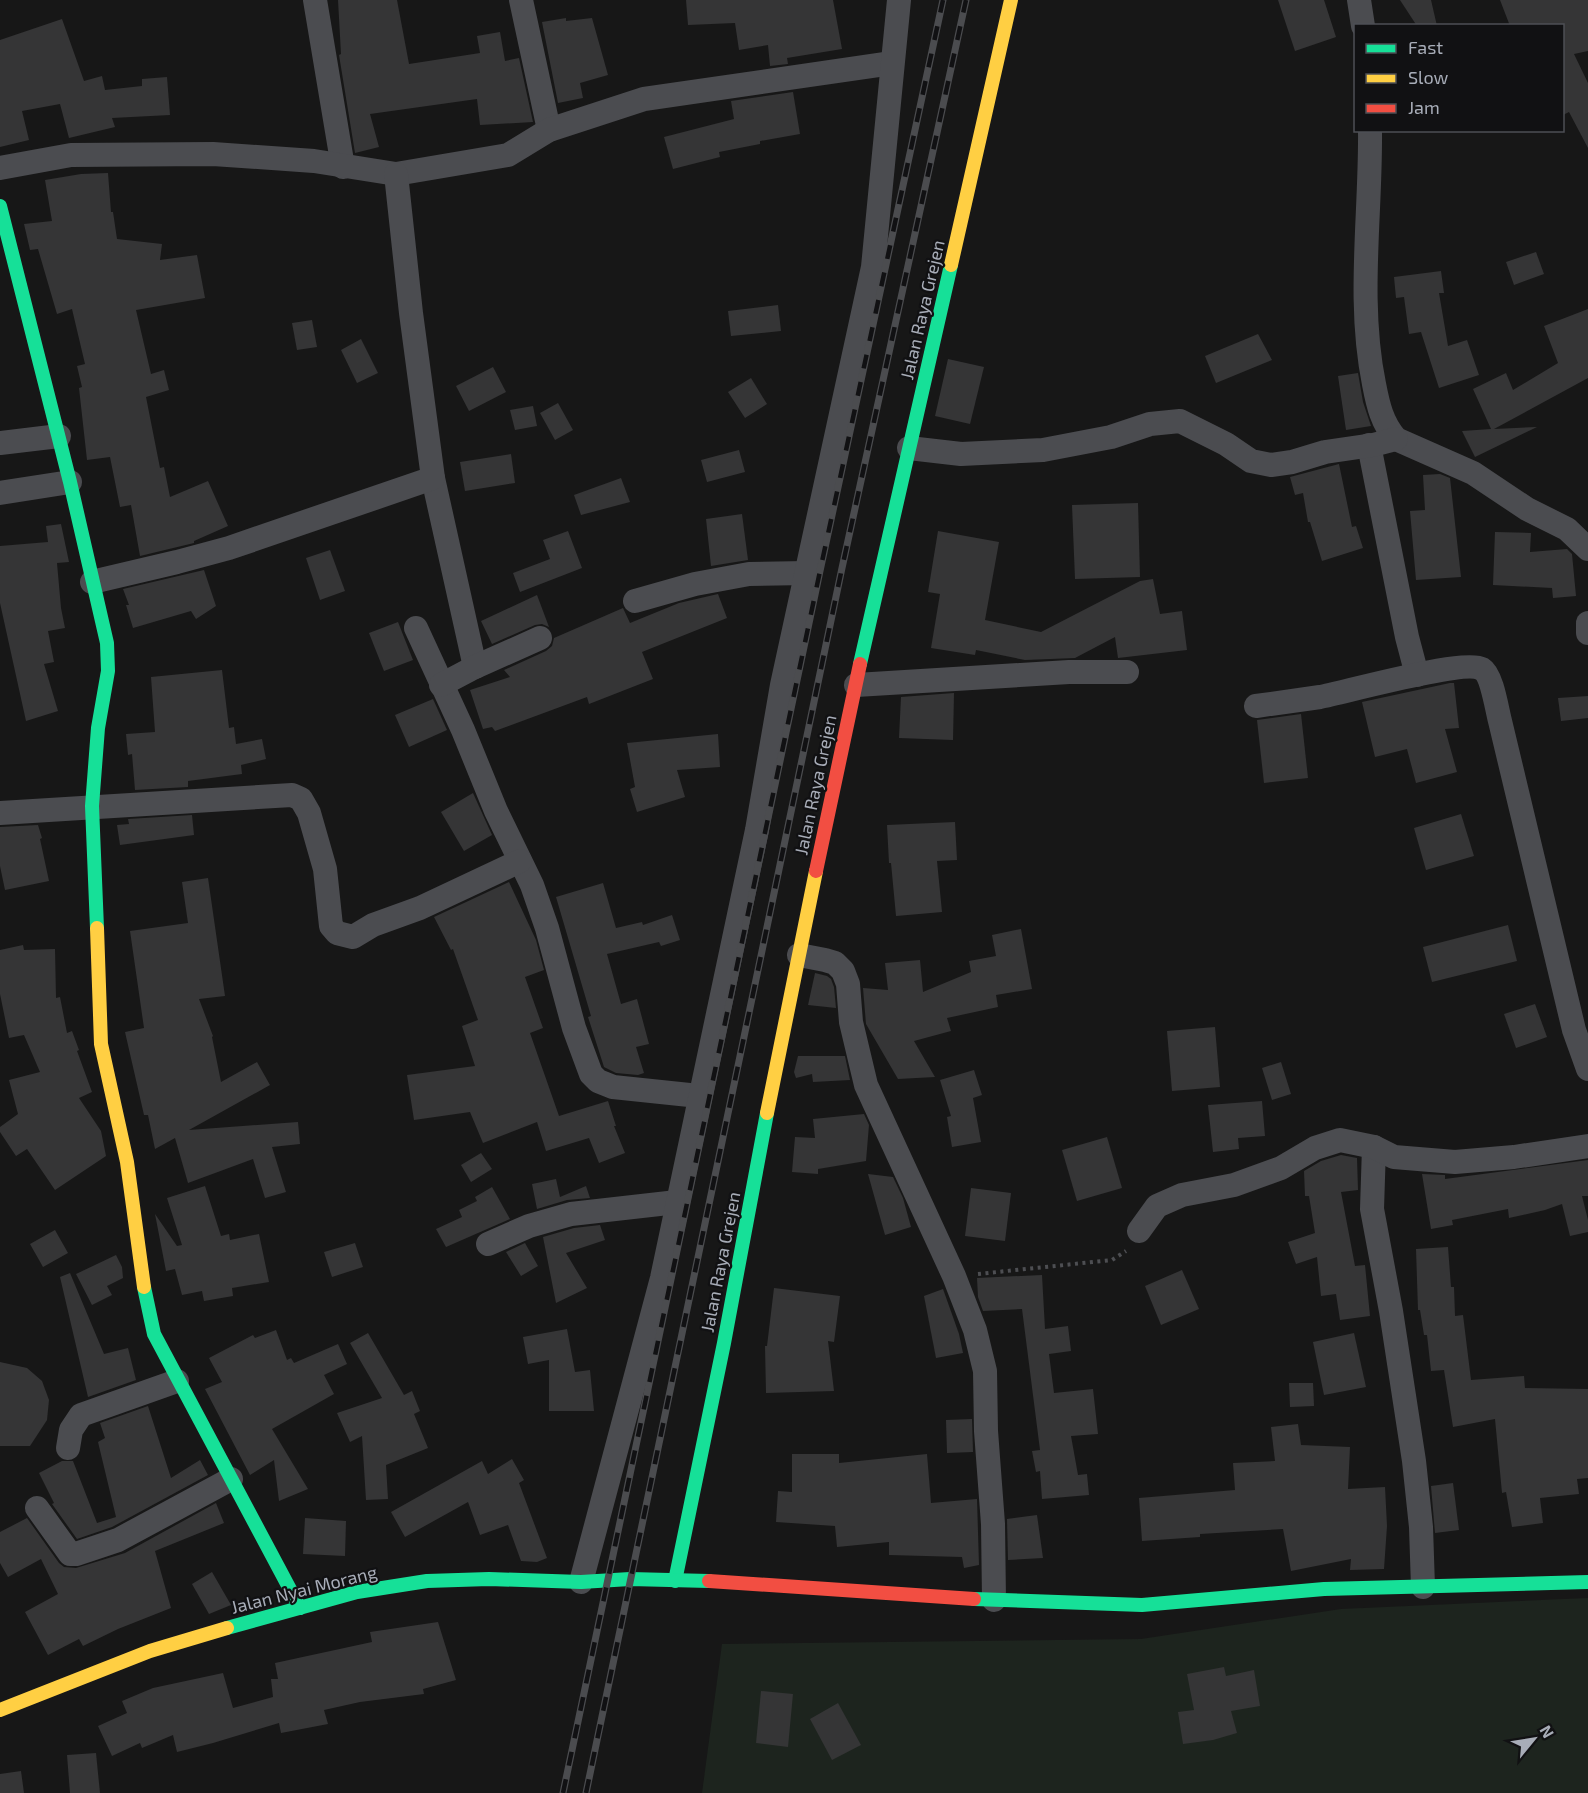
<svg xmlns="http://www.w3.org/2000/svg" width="1588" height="1793" font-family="'Exo 2',sans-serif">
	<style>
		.green { fill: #1d241e }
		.building { fill: #353536 }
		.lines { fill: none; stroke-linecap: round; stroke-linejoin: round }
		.path { stroke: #4d4e52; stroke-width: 4; stroke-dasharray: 3 4.5; stroke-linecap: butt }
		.street { stroke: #4b4c50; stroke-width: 24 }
		.fast { stroke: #16e098; stroke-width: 14 }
		.slow { stroke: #ffcf43; stroke-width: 14 }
		.jam { stroke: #f24e42; stroke-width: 14 }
		.rail-casing { stroke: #4b4c4f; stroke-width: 7 }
		.rail { stroke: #111113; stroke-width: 4.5; stroke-dasharray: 14; stroke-linecap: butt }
		.labels { text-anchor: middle; stroke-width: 4.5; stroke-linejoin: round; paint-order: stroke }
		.street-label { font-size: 18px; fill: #a8adb8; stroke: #111113 }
	</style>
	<rect width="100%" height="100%" fill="#171717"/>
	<!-- green -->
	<path class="green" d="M1588 1598V1793H702L722 1644 1141 1639 1341 1609Z"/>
	<!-- building -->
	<g class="building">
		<path d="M338 0H397L409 64 480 53 477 36 500 32 505 61 519 58 533 122 480 125 477 99 370 114 379 147 355 153 339 55 341 54Z"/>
		<path d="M686 0H833L842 49 787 58 788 64 770 66 768 45 739 50 735 23 688 25Z"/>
		<path d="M1278 0H1324L1336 37 1295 51Z"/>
		<path d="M1400 0H1431L1437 26H1417Z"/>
		<path d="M1500 0H1588V51L1574 54 1588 83V148L1569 112 1563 115V26H1510Z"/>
		<path d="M566 18V21L592 18 608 75 580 83 583 98 558 103 542 22Z"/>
		<path d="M62 19 84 81 102 76 105 90 142 86V79L167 77 170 115 112 118 115 127 69 138 60 104 22 111 29 140 0 147V40Z"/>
		<path d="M793 92 800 134 760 141V144L719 152 720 157 673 169 664 137 734 119 731 101Z"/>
		<path d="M108 173 111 212H113L117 239 162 244 160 260 197 255 205 298 136 310 151 374 164 370 169 390 146 397 160 468 164 467 170 497 208 481 228 526 194 541V543L140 556 131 505 120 507 110 457 87 460 79 388 82 387 77 366 85 364 72 309 57 314 38 249 30 250 24 224 52 221 45 180 81 174Z"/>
		<path d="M1536 252 1544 274 1514 285 1506 262Z"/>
		<path d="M1441 271 1444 293H1439L1448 346 1467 340 1479 375 1439 388 1421 332 1409 334 1404 297 1396 298 1394 277Z"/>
		<path d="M778 305 781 331 731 336 728 311Z"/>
		<path d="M1588 309V378L1494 429 1537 427 1475 457 1462 431 1491 429 1473 389 1506 373 1513 390 1558 363 1544 326Z"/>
		<path d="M312 320 317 347 297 350 292 323Z"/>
		<path d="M1258 334 1272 360 1216 383 1205 356Z"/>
		<path d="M361 339 378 373 357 383 341 350Z"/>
		<path d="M948 359 984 367 970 424 935 416Z"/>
		<path d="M493 367 506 392 469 411 456 386Z"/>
		<path d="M1358 373 1363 402 1371 426 1346 430 1338 376Z"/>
		<path d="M751 378 767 404 745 418 728 392Z"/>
		<path d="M558 403 573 430 555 440 540 413Z"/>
		<path d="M533 406 537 426 515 430 510 410Z"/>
		<path d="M739 450 745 472 707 482 701 460Z"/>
		<path d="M511 454 515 483 465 491 460 462Z"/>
		<path d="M1339 464 1352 527 1356 526 1363 548 1322 561 1310 522H1308L1303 493 1295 495 1290 477Z"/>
		<path d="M1440 474 1450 478 1461 577 1416 580 1410 511 1425 510 1423 475Z"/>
		<path d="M621 478 630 502 581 515 574 495Z"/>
		<path d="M1138 503 1140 577 1075 579 1072 505Z"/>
		<path d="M742 514 748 560 711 566 706 519Z"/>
		<path d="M61 524 69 562 57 563 61 608 65 628 48 631 54 662 44 664 58 711 26 721 0 603V546L48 542 46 526Z"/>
		<path d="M568 531 582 568 520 592 513 573 550 559 543 540Z"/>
		<path d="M938 531 999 542 985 620 1041 632 1140 581 1153 579 1160 614 1182 611 1187 650 1118 658 1115 637 1075 658 1025 660 976 650 975 655 931 648 940 594 928 592Z"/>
		<path d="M1495 532 1531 533 1530 552 1567 549 1572 554 1576 596 1553 598 1552 588 1493 585Z"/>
		<path d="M330 550 345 591 320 600 306 558Z"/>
		<path d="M204 570 216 606 196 619 191 611 133 628 126 605H129L123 589Z"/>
		<path d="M718 594 727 618 642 652 653 679 589 704 587 697 495 731 492 727 483 729 470 690 510 677 504 670 546 651 552 646 554 638 623 608 630 623 679 603Z"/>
		<path d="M537 595 549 627 542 624 535 625 492 644 481 621Z"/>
		<path d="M398 622 413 660 384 671 369 633Z"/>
		<path d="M222 670 229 728 234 727 236 744 262 739 266 759 241 765 242 774 188 781V787L135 790 132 754 128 755 126 734 155 732 151 677Z"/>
		<path d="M1450 683H1454L1459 728 1445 729 1457 772 1416 783 1407 749 1375 757 1362 702Z"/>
		<path d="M954 693 953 740 899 738 901 697Z"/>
		<path d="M1588 696V718L1561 721 1558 698Z"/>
		<path d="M433 699 447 730 409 747 395 715Z"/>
		<path d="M1301 714 1308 778 1264 783 1257 720Z"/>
		<path d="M718 734 720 767 677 770 685 797 637 812 630 789 635 787 627 743Z"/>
		<path d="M473 793 492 835 464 851 441 812Z"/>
		<path d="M1461 814 1474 856 1426 870 1414 828Z"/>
		<path d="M192 815 194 835 120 845 117 825 129 824 128 819Z"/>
		<path d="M955 822 957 860 937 861 942 912 896 916 891 863H889L887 825Z"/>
		<path d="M38 825 42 838 40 839 49 881 5 890 0 866V827Z"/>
		<path d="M208 878 225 996 199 999 213 1036 212 1037 221 1082 257 1062 270 1085 189 1130 298 1122 300 1144 272 1147 286 1192 265 1198 253 1159 188 1183 175 1138 155 1149 148 1115H144L125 1032 144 1028 130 931 188 923 182 882Z"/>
		<path d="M509 882 536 940 544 970 525 977 543 1028 530 1033 559 1116 608 1101 616 1126H614L625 1153 599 1163 589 1138 546 1151 537 1122 483 1143 470 1112 414 1120 407 1075 475 1066 462 1026 478 1020 453 949 451 950 434 917Z"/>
		<path d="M603 883 616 928 642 922 643 925 672 915 680 940 661 946 659 942 607 954 621 1004 637 999 649 1044 636 1047 644 1073 638 1075 616 1073 604 1067 588 1017 591 1016 556 897Z"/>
		<path d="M1508 925 1517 961 1432 982 1423 947Z"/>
		<path d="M1021 929 1032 989 996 995 998 1007 947 1018 951 1031 914 1041 935 1077 898 1079 866 1024 863 988 888 990 885 963 920 960 923 992 971 972 969 961 996 956 992 935Z"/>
		<path d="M23 945 24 950 55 949 56 998 60 997 67 1033 72 1031 79 1050 77 1051 92 1092 79 1098 101 1131 106 1156 55 1190 27 1149 16 1156 0 1132V1127L18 1114 9 1080 40 1072 24 1035 9 1038 0 994V950Z"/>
		<path d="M815 973 827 976 831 979 834 987 836 1008 808 1005Z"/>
		<path d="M1535 1004 1547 1037 1516 1048 1504 1014Z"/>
		<path d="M1215 1027 1220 1087 1172 1091 1167 1031Z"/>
		<path d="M798 1056H845L850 1080 813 1082 812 1074 796 1078 794 1072Z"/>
		<path d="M1281 1062 1291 1094 1272 1100 1262 1068Z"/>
		<path d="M974 1070 982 1095 973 1098 981 1142 952 1147 947 1117 951 1116 940 1080Z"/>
		<path d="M1262 1101 1265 1136 1238 1138 1239 1149 1213 1152 1208 1105Z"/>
		<path d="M864 1114 869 1125 866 1161 818 1169V1174L792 1172 795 1137 815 1138 813 1119Z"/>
		<path d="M1107 1137 1122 1188 1077 1201 1062 1150Z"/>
		<path d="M481 1153 492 1169 471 1182 461 1165Z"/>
		<path d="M1341 1155 1357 1158 1358 1190 1341 1192 1355 1266 1365 1265 1370 1316 1340 1320 1336 1294 1321 1296 1317 1257 1296 1264 1288 1242 1315 1233 1309 1196H1305L1304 1171 1321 1161Z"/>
		<path d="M1588 1160V1196H1582L1588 1220V1232L1570 1236 1562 1204 1545 1210 1509 1218 1508 1209 1452 1220 1453 1225 1431 1229 1422 1174 1445 1175V1179Z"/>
		<path d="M868 1174 893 1177 903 1198 911 1227 885 1235Z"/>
		<path d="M556 1179 560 1197 586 1186 590 1198 567 1200 537 1209 532 1184Z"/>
		<path d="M205 1186 221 1236 229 1234 230 1240 259 1234 269 1282 232 1288 233 1296 204 1301 202 1291 182 1295 175 1269 166 1271 155 1214 177 1246 182 1245 167 1198Z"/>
		<path d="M492 1187 510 1219 446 1247 436 1229 462 1217 459 1210 477 1201 475 1197Z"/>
		<path d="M971 1188 1011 1193 1005 1241 965 1236Z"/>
		<path d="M600 1225 605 1240 566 1253 587 1288 556 1303 543 1237 574 1228Z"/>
		<path d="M55 1230 68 1253 43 1267 30 1244Z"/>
		<path d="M355 1243 363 1267 332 1277 324 1252Z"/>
		<path d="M525 1243 538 1266 521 1276 506 1252Z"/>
		<path d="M1448 1247 1451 1287H1454L1455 1316 1463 1315 1471 1380 1524 1376 1525 1388 1588 1389V1478L1577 1479 1579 1494 1540 1498 1543 1523 1512 1527 1506 1492 1502 1493 1495 1419 1453 1427 1444 1370 1431 1371 1427 1335H1424L1420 1310H1418L1416 1249Z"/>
		<path d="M116 1255 122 1267 123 1278 107 1286 112 1295 92 1305 76 1274Z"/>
		<path d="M1182 1270 1199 1309 1161 1325 1145 1286Z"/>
		<path d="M70 1273 104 1354 128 1348 136 1380 88 1397 60 1277Z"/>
		<path d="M1042 1275 1045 1329 1068 1326 1071 1351 1049 1354 1054 1393 1093 1389 1098 1434 1071 1436 1078 1475 1087 1474 1089 1495 1042 1499 1040 1471 1036 1472 1032 1451 1040 1450 1022 1309 983 1311 978 1297 977 1278Z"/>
		<path d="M774 1288 840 1296 834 1342 828 1341 834 1391 766 1393 765 1346H767Z"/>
		<path d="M943 1289 959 1334 963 1353 936 1358 924 1296Z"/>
		<path d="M567 1329 575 1372 590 1370 594 1411H549V1360L528 1364 523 1337Z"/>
		<path d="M276 1330 287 1360 291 1358 294 1363 338 1344 347 1364 324 1375 334 1394 272 1429 308 1489 279 1501 274 1460 250 1475 205 1389 222 1382 209 1358 253 1335 255 1338Z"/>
		<path d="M368 1333 404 1395 412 1391 420 1411 414 1414 428 1448 386 1465 388 1499 366 1500 362 1436 350 1442 337 1413 382 1398 350 1343Z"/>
		<path d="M1354 1333 1366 1387 1324 1395 1313 1342Z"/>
		<path d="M0 1362 27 1368 42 1381 49 1400 47 1420 30 1446H0Z"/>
		<path d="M1289 1383H1313L1314 1406 1290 1407Z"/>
		<path d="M148 1406 171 1478 200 1460 208 1475 112 1527 77 1539 52 1504 54 1503 39 1473 62 1461H73L97 1523 116 1517 98 1442 105 1438 100 1423Z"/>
		<path d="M972 1419 973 1452 947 1453 946 1420Z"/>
		<path d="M1298 1424 1301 1445 1350 1447 1348 1489 1385 1487 1387 1526 1384 1569 1350 1570 1351 1559 1291 1571 1283 1529 1200 1534V1537L1142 1541 1139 1498 1235 1490 1233 1463 1275 1461 1271 1427Z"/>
		<path d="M792 1454H839V1463L927 1454 931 1503 977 1499 979 1565 964 1568 962 1557 889 1555V1542L837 1547 835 1526 776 1522 778 1491 792 1492Z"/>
		<path d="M512 1459 524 1480 519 1483 547 1558 537 1562 521 1561 508 1525 480 1535 468 1502 405 1537 391 1512 482 1461 488 1474Z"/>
		<path d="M1453 1483 1459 1530 1435 1533 1431 1486Z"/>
		<path d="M216 1503 224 1523 155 1551 171 1608 118 1629 83 1646 79 1639 48 1655 25 1612 58 1594 41 1559 8 1577 0 1563V1532L27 1518 59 1563 64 1567 76 1568 125 1553Z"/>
		<path d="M1037 1515 1043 1558 1008 1560 1007 1519Z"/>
		<path d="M305 1518 346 1521 345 1556 303 1554Z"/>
		<path d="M212 1572 231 1605 209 1614 192 1584Z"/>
		<path d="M438 1622 456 1680 423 1689 424 1694 360 1702 324 1710 328 1724 281 1733 279 1723 213 1743 177 1752 173 1735 142 1748 140 1743 112 1756 98 1726 127 1713 122 1701 153 1688 223 1673 233 1708 273 1697 271 1679H278L275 1663 372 1642 370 1632Z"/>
		<path d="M1224 1667 1226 1676 1254 1670 1260 1706 1231 1711 1237 1733 1213 1740 1183 1744 1178 1712 1194 1710 1187 1674Z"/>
		<path d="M761 1691 793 1694 788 1747 756 1743Z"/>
		<path d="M838 1703 861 1745 832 1760 810 1719Z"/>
		<path d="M96 1753 100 1793H70L67 1755Z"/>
		<path d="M21 1771 24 1793H0V1774Z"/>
	</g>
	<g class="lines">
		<!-- path -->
		<path class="path" d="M978 1274 1112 1260 1126 1251"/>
		<!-- street -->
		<g class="street">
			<path d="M315 0 343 167"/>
			<path d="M521 0 549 130"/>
			<path d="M1359 0 1363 26"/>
			<path d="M1370 130C1371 215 1357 300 1374 384 1378 405 1382 423 1396 439L1473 473 1527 509 1567 529 1588 549"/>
			<path d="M0 168 71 155 213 154 314 161 396 174 508 155 549 130 644 99 892 63"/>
			<path d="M0 443 59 436"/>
			<path d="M1369 445 1407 637 1417 675"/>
			<path d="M909 448 961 454 1043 450 1111 437 1150 424 1180 421 1226 444 1251 461 1271 465 1292 462 1325 452 1373 445 1396 439"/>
			<path d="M433 478 475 667"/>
			<path d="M0 493 70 482"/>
			<path d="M92 582 177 562 229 548 433 478 411 313 396 174"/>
			<path d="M635 601 695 584 749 574 807 573"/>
			<path d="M1588 623V633"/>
			<path d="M416 628 463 730 496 811 532 885 547 928 574 1028 591 1074 598 1081 613 1087 699 1096"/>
			<path d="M441 685 475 667 540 638"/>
			<path d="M856 685 1069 672H1127"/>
			<path d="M1256 706C1277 703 1298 700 1320 697 1346 692 1464 659 1482 669 1492 675 1497 710 1500 721L1574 1030 1588 1069"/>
			<path d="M0 813 292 795 301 799 309 813 325 869 331 926 337 933 353 937 373 925 420 908 520 861"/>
			<path d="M799 955 825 960 835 963 843 971 848 984 851 1022 866 1085 954 1276 975 1330 985 1371 986 1431 993 1524 994 1600"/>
			<path d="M1374 1147 1372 1209 1391 1311 1414 1461 1421 1527 1423 1587"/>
			<path d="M1139 1231 1157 1206 1182 1195 1234 1185 1281 1168 1315 1148 1340 1140 1374 1147 1394 1157 1455 1162 1514 1157 1588 1146"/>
			<path d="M488 1244 529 1226 571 1214 677 1202"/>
			<path d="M68 1448 71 1430 81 1415 177 1381"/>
			<path d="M37 1508 70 1554H76L118 1540 231 1479"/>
			<path d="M581 1582 662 1278 757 830 782 685 873 267 899 0"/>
		</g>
		<!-- fast -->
		<g class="fast">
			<path d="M0 206 70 482 107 643 108 671 98 728 92 806 97 928"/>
			<path d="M860 664 951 265"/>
			<path d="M144 1287 154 1334 300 1608"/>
			<path d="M675 1581 724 1343 767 1113"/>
			<path d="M974 1599 1142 1605 1324 1589 1588 1582"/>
			<path d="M227 1628 357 1592 427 1581 489 1579 581 1582 630 1579 709 1581"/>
		</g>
		<!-- slow -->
		<g class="slow">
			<path d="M951 265 1011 0"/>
			<path d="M97 928 101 1044 127 1162 144 1287"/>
			<path d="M767 1113 816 871"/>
			<path d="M0 1710 150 1651 227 1628"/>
		</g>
		<!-- jam -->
		<g class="jam">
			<path d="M816 871 860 664"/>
			<path d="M709 1581 974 1599"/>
		</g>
		<defs>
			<g id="rail">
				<path d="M563 1793 820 571 943 0"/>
				<path d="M586 1793 842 568 966 0"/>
			</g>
		</defs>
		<!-- rail casing -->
		<use href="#rail" class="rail-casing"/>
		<!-- rail -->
		<use href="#rail" class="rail"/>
	</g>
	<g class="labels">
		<!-- street labels -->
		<g class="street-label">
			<text transform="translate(923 310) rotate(-77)" y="6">Jalan Raya Grejen</text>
			<text transform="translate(816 785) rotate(-78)" y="6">Jalan Raya Grejen</text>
			<text transform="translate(721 1262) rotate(-79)" y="6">Jalan Raya Grejen</text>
			<text transform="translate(304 1590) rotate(-14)" y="6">Jalan Nyai Morang</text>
		</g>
	</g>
	<!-- legend -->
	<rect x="1354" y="24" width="210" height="108" fill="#111113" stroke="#4d4f55" stroke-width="1.5"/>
	<rect x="1366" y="44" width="30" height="9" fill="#16e098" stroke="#4d4f55" stroke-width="1.5"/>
	<text x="1408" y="54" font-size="18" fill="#a8adb8">Fast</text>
	<rect x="1366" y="74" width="30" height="9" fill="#ffcf43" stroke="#4d4f55" stroke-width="1.5"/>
	<text x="1408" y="84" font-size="18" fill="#a8adb8">Slow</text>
	<rect x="1366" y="104" width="30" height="9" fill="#f24e42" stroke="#4d4f55" stroke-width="1.5"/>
	<text x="1408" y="114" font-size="18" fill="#a8adb8">Jam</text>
	<!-- north arrow -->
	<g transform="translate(1534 1739) rotate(60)" stroke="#111113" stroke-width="4.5" paint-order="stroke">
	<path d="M0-4.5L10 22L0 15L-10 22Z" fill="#a8adb8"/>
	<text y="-9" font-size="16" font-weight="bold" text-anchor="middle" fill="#a8adb8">N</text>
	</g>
</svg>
